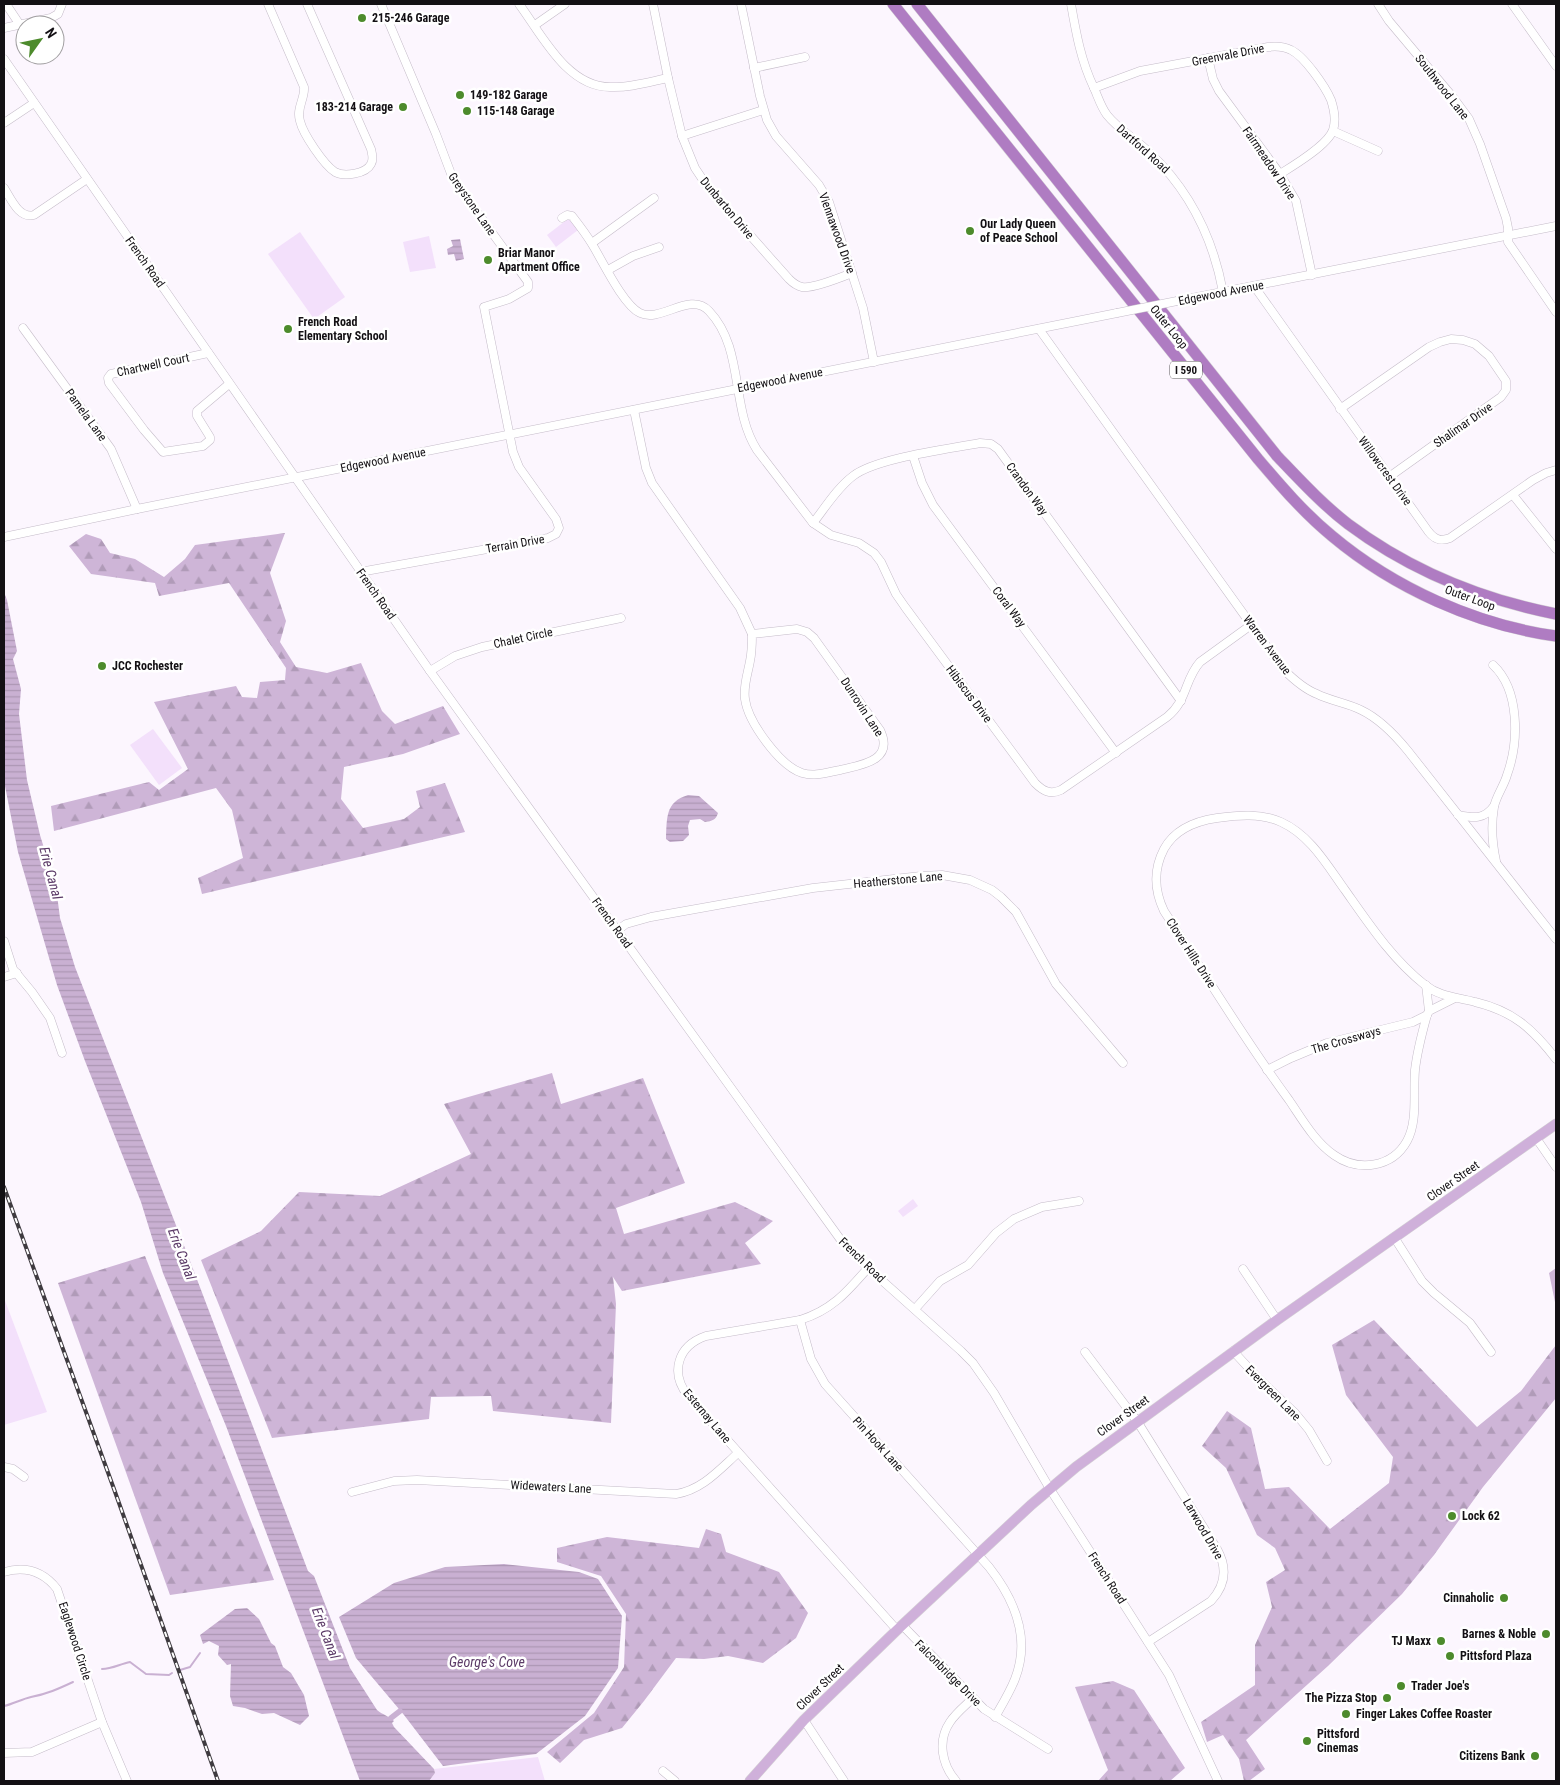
<svg xmlns="http://www.w3.org/2000/svg" width="1560" height="1785" font-family="'Roboto Condensed',sans-serif">
	<style>
		.green { fill: #f3e0fb }
		.forest { fill: url(#forest-firs) }
		.water { fill: url(#water-rules) }
		.lines { fill: none; stroke-linecap: round; stroke-linejoin: round }
		.stream { stroke: #c9b0d2; stroke-width: 2 }
		.canal { stroke: #c9b0d2; stroke-width: 5.5 }
		.minor-casing { stroke: #c5bcc9; stroke-width: 9 }
		.major-casing { stroke: #d5d4d5; stroke-width: 11 }
		.highway-casing { stroke: #d5d4d5; stroke-width: 12 }
		.minor { stroke: #fff; stroke-width: 8 }
		.major { stroke: #cfb0da; stroke-width: 10 }
		.highway { stroke: #af7cc2; stroke-width: 11 }
		.rail-casing { stroke: #3f3b40; stroke-width: 4 }
		.rail { stroke: #fff; stroke-width: 2; stroke-dasharray: 5.5; stroke-linecap: butt }
		.minor-bridge-casing { stroke: #c5bcc9; stroke-width: 9; stroke-linecap: butt }
		.minor-bridge { stroke: #fff; stroke-width: 8 }
		.poi-dot { fill: #4d8b2c; stroke: #fff; stroke-width: 2 }
		.labels { text-anchor: middle; stroke-width: 5; stroke-linejoin: round; paint-order: stroke }
		.shield { fill: #fff; stroke: #5a585a; stroke-width: 1 }
		.shield-label { font-size: 11px; font-weight: bold; fill: #131014 }
		.poi-label { font-size: 12px; font-weight: bold; fill: #131014; stroke: #fff; text-anchor: start }
		.street-label { font-size: 12px; fill: #131014; stroke: #fff }
		.water-label { font-size: 14px; font-style: italic; fill: #5b3a67; stroke: #fff }
	</style>
	<defs>
		<pattern id="forest-firs" width="22" height="20" patternUnits="userSpaceOnUse" patternTransform="scale(1.25)"><rect width="22" height="20" fill="#ceb5d7"/><path d="M5 1l3.5 6h-7zM16 11l3.5 6h-7z" fill="#b09bb8"/></pattern>
		<pattern id="water-rules" width="6" height="5" patternUnits="userSpaceOnUse" patternTransform="scale(1.25)"><rect width="6" height="5" fill="#c9b0d2"/><path d="M0 2.5h6" fill="none" stroke="#ac96b3"/></pattern>
	</defs>
	<rect width="100%" height="100%" fill="#fcf6fe"/>
	<!-- green -->
	<g class="green">
		<path d="M569 218 578 230 556 247 547 235Z"/>
		<path d="M300 232 345 297 314 319 268 254Z"/>
		<path d="M429 236 436 268 410 272 403 242Z"/>
		<path d="M153 729 182 768 159 785 130 745Z"/>
		<path d="M913 1199 918 1206 903 1217 898 1211Z"/>
		<path d="M4 1298 47 1412 4 1425Z"/>
		<path d="M538 1757 545 1781H429L435 1773 434 1769Z"/>
	</g>
	<!-- forest -->
	<g class="forest">
		<path d="M285 533 270 573 286 621 280 642 296 667 327 673 361 663 382 711 395 724 443 706 460 734 403 754 344 767 341 799 363 828 404 819 420 807 416 791 445 783 465 832 202 894 198 878 243 858 232 810 216 788 54 831 51 806 149 782 159 790 188 769 154 702 236 686 242 697 257 698 260 682 285 680 286 668 229 583 159 596 155 583 91 574 69 546 86 534 101 539 110 553 135 559 164 577 185 559 195 545Z"/>
		<path d="M552 1073 561 1104 643 1078 685 1183 616 1208 624 1234 735 1202 773 1221 745 1243 761 1264 622 1291 613 1277 616 1304 611 1423 493 1411 491 1396 431 1397 429 1419 272 1438 201 1260 261 1231 299 1192 380 1196 471 1154 444 1104Z"/>
		<path d="M145 1256 274 1580 170 1595 58 1283Z"/>
		<path d="M1556 1268V1307L1549 1273Z"/>
		<path d="M1374 1320 1477 1427 1521 1391 1556 1345V1398L1483 1487 1434 1555 1402 1594 1328 1666 1246 1740 1265 1769 1249 1781H1244L1239 1759 1223 1735 1207 1742 1201 1722 1255 1685V1645L1272 1607 1266 1582 1285 1570 1275 1548 1257 1535 1226 1468 1202 1446 1227 1411 1251 1428 1265 1489 1289 1487 1330 1529 1389 1483 1393 1457 1346 1395 1332 1345Z"/>
		<path d="M706 1529 721 1534 726 1552 779 1572 808 1613 796 1638 763 1663 728 1656 704 1659 676 1658 644 1701 622 1728 584 1740 560 1763 547 1752 594 1713 624 1667 626 1614 601 1576 557 1562V1548L607 1537 699 1548Z"/>
		<path d="M1113 1681 1134 1690 1185 1768 1170 1781H1098L1108 1770 1075 1687Z"/>
	</g>
	<!-- water -->
	<g class="water">
		<path d="M460 239 464 259 456 261 454 254 448 255 447 249 453 246 451 240Z"/>
		<path d="M4 592 7 600 17 651 13 659 21 689 19 714 27 780 40 835 56 887 60 918 75 967 190 1261 308 1571 314 1576 350 1668 377 1710C383 1715 389 1716 394 1721L392 1723 394 1727 434 1769 435 1773 429 1781H360L226 1426 163 1273 141 1202 85 1061 57 985 18 852 4 781Z"/>
		<path d="M688 795 699 796 718 813C716 820 712 821 705 822L700 819 690 820 688 826 689 835 683 841 670 842 666 839C667 818 665 802 688 795Z"/>
		<path d="M504 1564 579 1572 598 1579 622 1616 618 1668 585 1716 536 1754 443 1766 404 1715 356 1658 339 1617 394 1583 445 1567Z"/>
		<path d="M247 1608 259 1619 271 1643 275 1646 283 1667 291 1673 304 1695 309 1716 300 1725 274 1713 262 1714 245 1708 233 1706 230 1696 231 1664 227 1665 218 1655 219 1646 209 1641 203 1644 200 1635 235 1609Z"/>
	</g>
	<g class="lines">
		<!-- stream -->
		<g class="stream">
			<path d="M102 1669C112 1669 120 1664 130 1662L146 1674 169 1675 172 1673"/>
			<path d="M180 1670 190 1667 200 1653"/>
			<path d="M4 1706C13 1704 22 1699 31 1697 47 1694 58 1689 73 1682"/>
		</g>
		<!-- canal -->
		<path class="canal" d="M391 1718 400 1711"/>
		<defs>
			<g id="minor">
				<path d="M6 4 20 25"/>
				<path d="M268 4 304 87C305 99 296 108 300 121 303 134 324 165 335 172 344 177 366 174 371 164 374 159 372 154 371 149L307 4"/>
				<path d="M519 4C542 35 567 87 610 87 629 88 649 82 668 78"/>
				<path d="M653 4 668 78 682 136 695 168 709 189 789 279C792 282 797 286 802 287 811 289 842 277 852 273"/>
				<path d="M741 4 760 96 767 120 776 136 819 185 829 202 863 308 874 362"/>
				<path d="M1071 4C1076 33 1081 61 1094 88 1098 97 1101 107 1107 115 1119 130 1137 140 1150 153 1190 191 1213 238 1223 292"/>
				<path d="M1378 4 1389 21 1452 96 1469 119 1480 144 1506 218 1508 228V242L1556 312"/>
				<path d="M1512 4 1556 66"/>
				<path d="M535 25 565 4"/>
				<path d="M4 28 51 18 58 14 62 4"/>
				<path d="M1208 58 1213 79 1219 91 1280 174 1296 201 1312 275"/>
				<path d="M4 59 430 671 843 1243 868 1268 961 1351 973 1363 994 1393 1050 1489 1169 1675 1218 1781"/>
				<path d="M754 68 805 57"/>
				<path d="M1094 88 1140 71 1268 47C1276 46 1283 46 1291 50 1304 56 1325 86 1331 100 1334 109 1336 121 1333 130 1328 145 1293 166 1280 174"/>
				<path d="M4 123 34 103"/>
				<path d="M1333 131 1378 151"/>
				<path d="M682 136 763 110"/>
				<path d="M4 188C11 199 19 219 34 215L87 179"/>
				<path d="M562 218 567 215 572 216C579 225 586 234 592 244 602 260 623 305 640 313 661 323 690 291 709 311 745 349 730 408 757 450L813 523 831 535 859 543 874 553 881 562 896 594 905 607 1035 783C1043 791 1050 795 1061 790L1167 717C1188 700 1184 680 1200 662L1251 625"/>
				<path d="M592 243 654 198"/>
				<path d="M608 270 633 256 659 247"/>
				<path d="M1254 286 1428 531C1434 539 1440 542 1450 538L1533 480 1546 473 1556 470"/>
				<path d="M1177 301 1556 226"/>
				<path d="M23 328 111 449 137 509"/>
				<path d="M1039 329 1283 669C1293 679 1304 689 1317 694 1331 701 1347 703 1361 710 1380 719 1395 735 1408 751L1556 939"/>
				<path d="M208 353 111 374 108 378 109 383 144 430 163 452 203 446 210 440V437L197 416V411L229 384"/>
				<path d="M1340 409 1429 347 1440 342 1451 339 1463 340 1475 344 1489 356 1506 381V390L1501 397 1389 477"/>
				<path d="M634 410 646 468 652 483 740 608 752 634"/>
				<path d="M913 456 922 483 933 505 1116 753"/>
				<path d="M1513 495 1556 549"/>
				<path d="M813 523C825 508 837 488 853 476 876 458 949 449 980 443L991 444 998 449 1181 701"/>
				<path d="M4 537 137 509 1117 313"/>
				<path d="M360 572 548 538 556 534 559 528 556 519 519 467 513 452 484 307 509 299 528 288V282L453 179 436 134 381 4"/>
				<path d="M797 629 807 632 814 638 880 730C895 761 861 765 840 770 828 772 815 777 802 773 780 766 748 722 745 699 743 686 748 673 750 661 752 652 752 643 752 634Z"/>
				<path d="M1493 665C1520 690 1519 742 1507 775 1504 786 1496 796 1494 807 1491 825 1492 843 1496 861"/>
				<path d="M430 671 455 656 482 647 621 618"/>
				<path d="M1458 815C1473 818 1484 820 1494 806"/>
				<path d="M618 930 626 924 651 917 813 888 921 876 942 875 970 880 992 890 1001 897 1016 912 1056 984 1123 1063"/>
				<path d="M4 941 13 969 32 992 50 1018 62 1053"/>
				<path d="M4 977 17 973"/>
				<path d="M1426 985 1429 1011"/>
				<path d="M1455 998 1429 1011 1427 1015C1422 1033 1417 1052 1415 1070 1413 1093 1418 1121 1407 1141 1392 1168 1358 1172 1334 1155 1315 1142 1302 1119 1289 1100 1244 1039 1205 974 1164 911 1154 890 1153 870 1164 849 1175 829 1196 821 1217 818 1238 815 1261 813 1281 822 1310 835 1327 865 1345 890 1369 924 1392 959 1425 985 1440 997 1457 997 1475 1002 1513 1011 1533 1029 1556 1059"/>
				<path d="M1267 1070 1291 1058 1327 1043 1413 1022 1427 1015"/>
				<path d="M1536 1138 1556 1167"/>
				<path d="M1394 1237 1422 1281 1434 1293 1470 1323 1491 1352"/>
				<path d="M868 1268C847 1292 832 1310 800 1320L706 1336C677 1346 670 1373 688 1396L897 1630"/>
				<path d="M1243 1269 1277 1320"/>
				<path d="M915 1309 940 1281 968 1265 996 1233 1014 1219 1042 1207 1079 1201"/>
				<path d="M800 1320 811 1359 825 1384 989 1567C1015 1600 1031 1638 1015 1679 1010 1692 1002 1705 995 1717"/>
				<path d="M1233 1351 1258 1378 1295 1413 1309 1430 1327 1461"/>
				<path d="M1085 1352 1137 1421 1217 1549C1227 1567 1226 1585 1211 1601L1148 1642"/>
				<path d="M4 1467 13 1469 24 1477"/>
				<path d="M352 1492 394 1481 417 1480 676 1494C702 1490 719 1470 738 1453"/>
				<path d="M4 1572C25 1566 43 1571 57 1589L102 1722 127 1781"/>
				<path d="M902 1625 984 1709 1048 1749"/>
				<path d="M804 1720 844 1781"/>
				<path d="M4 1753 32 1752 102 1722"/>
				<path d="M663 1771 675 1781"/>
				<path d="M956 1781C942 1765 937 1741 950 1722 956 1713 965 1706 972 1699"/>
			</g>
			<path id="major" d="M750 1781 804 1720 897 1630 1031 1505 1076 1467 1277 1320 1556 1124"/>
			<g id="highway">
				<path d="M893 4 1258 459C1281 486 1304 513 1332 536 1394 588 1476 625 1556 636"/>
				<path d="M917 4 1277 456C1300 480 1322 504 1348 524 1411 571 1480 599 1556 614"/>
			</g>
		</defs>
		<!-- minor casing -->
		<use href="#minor" class="minor-casing"/>
		<!-- major casing -->
		<use href="#major" class="major-casing"/>
		<!-- highway casing -->
		<use href="#highway" class="highway-casing"/>
		<!-- minor -->
		<use href="#minor" class="minor"/>
		<!-- major -->
		<use href="#major" class="major"/>
		<!-- highway -->
		<use href="#highway" class="highway"/>
		<defs>
			<path id="rail" d="M4 1187 114 1489 218 1781"/>
		</defs>
		<!-- rail casing -->
		<use href="#rail" class="rail-casing"/>
		<!-- rail -->
		<use href="#rail" class="rail"/>
		<defs>
			<path id="minor-bridge" d="M1117 313 1177 301"/>
		</defs>
		<!-- minor-bridge casing -->
		<use href="#minor-bridge" class="minor-bridge-casing"/>
		<!-- minor-bridge -->
		<use href="#minor-bridge" class="minor-bridge"/>
	</g>
	<!-- markers -->
	<g class="poi-dot">
		<circle cx="362" cy="18" r="5"/>
		<circle cx="460" cy="95" r="5"/>
		<circle cx="403" cy="107" r="5"/>
		<circle cx="467" cy="111" r="5"/>
		<circle cx="970" cy="231" r="5"/>
		<circle cx="488" cy="260" r="5"/>
		<circle cx="288" cy="329" r="5"/>
		<circle cx="102" cy="666" r="5"/>
		<circle cx="1452" cy="1516" r="5"/>
		<circle cx="1504" cy="1598" r="5"/>
		<circle cx="1546" cy="1634" r="5"/>
		<circle cx="1441" cy="1641" r="5"/>
		<circle cx="1450" cy="1656" r="5"/>
		<circle cx="1401" cy="1686" r="5"/>
		<circle cx="1387" cy="1698" r="5"/>
		<circle cx="1346" cy="1714" r="5"/>
		<circle cx="1307" cy="1741" r="5"/>
		<circle cx="1535" cy="1756" r="5"/>
	</g>
	<g class="labels">
		<!-- shield labels -->
		<rect class="shield" x="1170" y="361.5" width="32" height="17" rx="4"/>
		<g class="shield-label">
			<text x="1186" y="374">I 590</text>
		</g>
		<!-- poi labels -->
		<g class="poi-label">
			<text x="372" y="22">215-246 Garage</text>
			<text x="470" y="99">149-182 Garage</text>
			<text x="393" y="111" text-anchor="end">183-214 Garage</text>
			<text x="477" y="115">115-148 Garage</text>
			<text x="980" y="228">Our Lady Queen<tspan x="980" dy="14">of Peace School</tspan></text>
			<text x="498" y="257">Briar Manor<tspan x="498" dy="14">Apartment Office</tspan></text>
			<text x="298" y="326">French Road<tspan x="298" dy="14">Elementary School</tspan></text>
			<text x="112" y="670">JCC Rochester</text>
			<text x="1462" y="1520">Lock 62</text>
			<text x="1494" y="1602" text-anchor="end">Cinnaholic</text>
			<text x="1536" y="1638" text-anchor="end">Barnes &amp; Noble</text>
			<text x="1431" y="1645" text-anchor="end">TJ Maxx</text>
			<text x="1460" y="1660">Pittsford Plaza</text>
			<text x="1411" y="1690">Trader Joe's</text>
			<text x="1377" y="1702" text-anchor="end">The Pizza Stop</text>
			<text x="1356" y="1718">Finger Lakes Coffee Roaster</text>
			<text x="1317" y="1738">Pittsford<tspan x="1317" dy="14">Cinemas</tspan></text>
			<text x="1525" y="1760" text-anchor="end">Citizens Bank</text>
		</g>
		<!-- street labels -->
		<g class="street-label">
			<text transform="translate(1228 55) rotate(-11)" y="4">Greenvale Drive</text>
			<text transform="translate(1442 87) rotate(52)" y="4">Southwood Lane</text>
			<text transform="translate(1143 149) rotate(42)" y="4">Dartford Road</text>
			<text transform="translate(1269 163) rotate(56)" y="4">Fairmeadow Drive</text>
			<text transform="translate(472 204) rotate(55)" y="4">Greystone Lane</text>
			<text transform="translate(727 208) rotate(50)" y="4">Dunbarton Drive</text>
			<text transform="translate(837 233) rotate(70)" y="4">Viennawood Drive</text>
			<text transform="translate(145 262) rotate(55)" y="4">French Road</text>
			<text transform="translate(1221 293) rotate(-11)" y="4">Edgewood Avenue</text>
			<text transform="translate(1169 327) rotate(51)" y="4">Outer Loop</text>
			<text transform="translate(153 365) rotate(-12)" y="4">Chartwell Court</text>
			<text transform="translate(780 380) rotate(-11)" y="4">Edgewood Avenue</text>
			<text transform="translate(86 415) rotate(54)" y="4">Pamela Lane</text>
			<text transform="translate(1463 425) rotate(-35)" y="4">Shalimar Drive</text>
			<text transform="translate(383 460) rotate(-11)" y="4">Edgewood Avenue</text>
			<text transform="translate(1385 471) rotate(54)" y="4">Willowcrest Drive</text>
			<text transform="translate(1027 489) rotate(54)" y="4">Crandon Way</text>
			<text transform="translate(515 544) rotate(-10)" y="4">Terrain Drive</text>
			<text transform="translate(376 594) rotate(55)" y="4">French Road</text>
			<text transform="translate(1470 598) rotate(20)" y="4">Outer Loop</text>
			<text transform="translate(1009 607) rotate(53)" y="4">Coral Way</text>
			<text transform="translate(523 638) rotate(-12)" y="4">Chalet Circle</text>
			<text transform="translate(1267 645) rotate(53)" y="4">Warren Avenue</text>
			<text transform="translate(969 694) rotate(53)" y="4">Hibiscus Drive</text>
			<text transform="translate(862 707) rotate(57)" y="4">Dunrovin Lane</text>
			<text transform="translate(898 880) rotate(-5)" y="4">Heatherstone Lane</text>
			<text transform="translate(612 923) rotate(54)" y="4">French Road</text>
			<text transform="translate(1191 953) rotate(57)" y="4">Clover Hills Drive</text>
			<text transform="translate(1346 1040) rotate(-16)" y="4">The Crossways</text>
			<text transform="translate(1453 1181) rotate(-35)" y="4">Clover Street</text>
			<text transform="translate(862 1260) rotate(44)" y="4">French Road</text>
			<text transform="translate(1273 1393) rotate(45)" y="4">Evergreen Lane</text>
			<text transform="translate(707 1416) rotate(50)" y="4">Esternay Lane</text>
			<text transform="translate(1123 1416) rotate(-36)" y="4">Clover Street</text>
			<text transform="translate(878 1444) rotate(48)" y="4">Pin Hook Lane</text>
			<text transform="translate(551 1487) rotate(3)" y="4">Widewaters Lane</text>
			<text transform="translate(1203 1529) rotate(60)" y="4">Larwood Drive</text>
			<text transform="translate(1107 1578) rotate(57)" y="4">French Road</text>
			<text transform="translate(75 1641) rotate(72)" y="4">Eaglewood Circle</text>
			<text transform="translate(948 1673) rotate(45)" y="4">Falconbridge Drive</text>
			<text transform="translate(820 1687) rotate(-44)" y="4">Clover Street</text>
		</g>
		<!-- water labels -->
		<g class="water-label">
			<text transform="translate(51 873) rotate(75)" y="5">Erie Canal</text>
			<text transform="translate(182 1254) rotate(69)" y="5">Erie Canal</text>
			<text transform="translate(326 1633) rotate(69)" y="5">Erie Canal</text>
			<text x="487" y="1667">George's Cove</text>
		</g>
	</g>
	<!-- border -->
	<rect width="1560" height="1785" fill="none" stroke="#131014" stroke-width="10"/>
	<!-- north arrow -->
	<g transform="translate(40 40) rotate(57)"><circle r="24" fill="#ffffff" stroke="#a19fa1"/>
	<path d="M0-4L9 19L0 12L-9 19Z" fill="#4d8b2c"/>
	<text y="-8" font-size="14" font-weight="bold" text-anchor="middle" fill="#131014">N</text>
	</g>
</svg>
